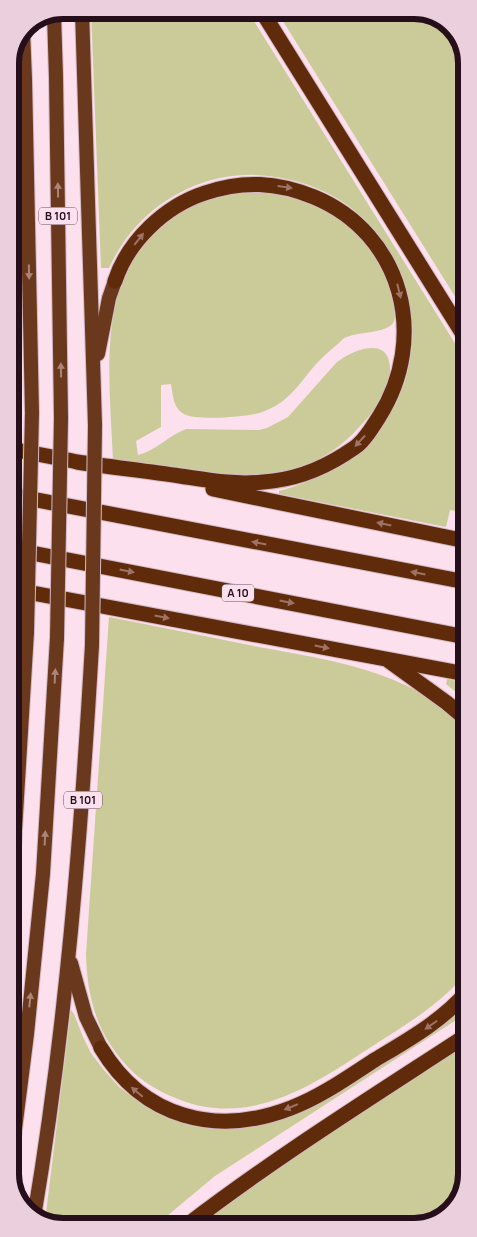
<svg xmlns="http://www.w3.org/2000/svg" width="477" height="1237" font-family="Manrope,sans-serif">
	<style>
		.green { fill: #cbcb9a }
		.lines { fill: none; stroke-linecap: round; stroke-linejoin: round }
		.trunk-casing { stroke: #d5bac7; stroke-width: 16 }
		.motorway-casing { stroke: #d5bac7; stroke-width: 17 }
		.trunk { stroke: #6a381c; stroke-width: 14 }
		.motorway { stroke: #5f2b0b; stroke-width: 15 }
		.trunk-bridge-casing { stroke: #d5bac7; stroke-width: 16; stroke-linecap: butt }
		.trunk-bridge { stroke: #6a381c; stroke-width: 14 }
		.oneway { fill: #9e7365 }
		.oneway2 { fill: #ac847a }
		.labels { text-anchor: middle; stroke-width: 4.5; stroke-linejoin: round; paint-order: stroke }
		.shield { fill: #fce0ed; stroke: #664e5a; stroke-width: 1 }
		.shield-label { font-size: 11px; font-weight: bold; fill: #260f1b }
		.rim { fill: none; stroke: #260f1b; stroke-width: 6 }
	</style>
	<rect width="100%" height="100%" fill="#fce0ed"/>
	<!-- green -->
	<g class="green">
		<path d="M91 10H247L466 361V513L450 510 446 527 279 494V491C308 484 330 470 353 453 363 446 374 439 381 428 448 336 403 206 291 180 263 173 236 173 208 181 163 195 129 225 109 268H101Z"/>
		<path d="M276 10H418L449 23 465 49 466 314Z"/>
		<path d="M248 191C259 192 271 191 282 193 332 204 375 241 390 290 392 298 398 315 393 323 387 333 358 332 347 337 343 338 341 341 338 344 328 352 319 360 311 370 301 382 293 394 280 403 274 407 266 411 259 413 246 417 196 421 184 414 173 408 173 395 171 384L161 385V427L136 441 138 455C156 451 169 435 186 429L259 430 267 428 288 417 336 363C352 350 389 335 390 368 391 389 375 410 362 424 296 501 200 474 113 459 108 354 91 240 214 197 225 193 237 193 248 191Z"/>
		<path d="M109 617C158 627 206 636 254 646 332 661 408 669 466 728L467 972C460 980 453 988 446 994 423 1015 397 1030 371 1047 315 1084 253 1126 183 1101 164 1094 149 1086 134 1073 99 1040 87 1001 86 954Z"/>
		<path d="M447 679 466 683V700L446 684Z"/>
		<path d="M467 1001V1013L215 1176 155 1226 59 1227 45 1221 71 1010 74 1014 83 1037 91 1053 103 1069 119 1087 139 1102 165 1115 233 1128 268 1123 293 1114Z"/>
		<path d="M467 1042V1175L456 1207 428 1225 195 1226 245 1188Z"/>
	</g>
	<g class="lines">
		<defs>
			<g id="trunk">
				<path d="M82 10 95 425"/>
				<path d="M54 14 56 77 61 418"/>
				<path d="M23 31 25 79 32 413"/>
				<path d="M98 354 109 298 115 281"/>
				<path d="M11 897 27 632"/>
				<path d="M71 963 86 1017 101 1048"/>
				<path d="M12 1153 27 1034 43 874 57 638"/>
				<path d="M34 1217C66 1028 81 836 92 645"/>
			</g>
			<g id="motorway">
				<path d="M261 10 466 339"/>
				<path d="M11 449 73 461"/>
				<path d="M77 462C111 467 146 471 180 476 208 480 235 485 263 482 293 480 320 470 345 454 349 451 355 448 359 444 367 437 373 426 379 417 429 338 403 234 314 197 277 182 243 180 205 193 165 206 128 241 115 281"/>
				<path d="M213 489 466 541"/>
				<path d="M11 495 466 582"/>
				<path d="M11 549 466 637"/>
				<path d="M11 589 466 674"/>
				<path d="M389 661 447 703 466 719"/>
				<path d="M101 1048C143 1118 216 1137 291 1108 320 1097 347 1078 373 1061 406 1041 441 1022 467 992"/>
				<path d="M186 1226C276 1157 372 1097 467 1035"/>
			</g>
		</defs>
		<!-- trunk casing -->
		<use href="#trunk" class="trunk-casing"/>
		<!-- motorway casing -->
		<use href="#motorway" class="motorway-casing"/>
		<!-- trunk -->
		<use href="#trunk" class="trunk"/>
		<!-- motorway -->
		<use href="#motorway" class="motorway"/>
		<defs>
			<g id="trunk-bridge">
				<path d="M27 632 32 413"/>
				<path d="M57 638 61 418"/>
				<path d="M92 645 95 425"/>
			</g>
		</defs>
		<!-- trunk-bridge casing -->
		<use href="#trunk-bridge" class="trunk-bridge-casing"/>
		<!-- trunk-bridge -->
		<use href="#trunk-bridge" class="trunk-bridge"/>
	</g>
	<!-- one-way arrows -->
	<defs><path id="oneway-solid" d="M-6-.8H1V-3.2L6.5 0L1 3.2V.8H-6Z" transform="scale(1.25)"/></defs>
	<g class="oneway">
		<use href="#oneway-solid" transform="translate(285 187) rotate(8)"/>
		<use href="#oneway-solid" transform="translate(139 239) rotate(-52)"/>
		<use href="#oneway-solid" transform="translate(399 291) rotate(76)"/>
		<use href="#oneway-solid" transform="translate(360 441) rotate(133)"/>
		<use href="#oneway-solid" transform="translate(384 524) rotate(-168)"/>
		<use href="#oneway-solid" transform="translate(259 543) rotate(-169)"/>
		<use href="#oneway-solid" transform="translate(127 571) rotate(11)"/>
		<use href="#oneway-solid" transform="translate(418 573) rotate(-169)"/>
		<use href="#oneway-solid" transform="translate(287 602) rotate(11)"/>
		<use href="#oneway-solid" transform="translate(162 617) rotate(11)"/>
		<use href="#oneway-solid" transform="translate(322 647) rotate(11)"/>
		<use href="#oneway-solid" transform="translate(431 1025) rotate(145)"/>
		<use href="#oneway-solid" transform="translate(137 1092) rotate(-140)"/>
		<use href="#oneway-solid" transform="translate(291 1107) rotate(158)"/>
	</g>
	<g class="oneway2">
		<use href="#oneway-solid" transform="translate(58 190) rotate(-91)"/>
		<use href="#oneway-solid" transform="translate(29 272) rotate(89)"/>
		<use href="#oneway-solid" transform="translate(61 370) rotate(-91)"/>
		<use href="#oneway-solid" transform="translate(55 676) rotate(-87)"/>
		<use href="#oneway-solid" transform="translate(45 838) rotate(-87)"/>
		<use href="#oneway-solid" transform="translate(30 1000) rotate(-84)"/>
	</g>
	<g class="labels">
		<!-- shield labels -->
		<g class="shield">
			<rect x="39" y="207.5" width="38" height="17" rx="4"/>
			<rect x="222" y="584.5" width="32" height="17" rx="4"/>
			<rect x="64" y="791.5" width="38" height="17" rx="4"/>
		</g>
		<g class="shield-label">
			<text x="58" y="220">B 101</text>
			<text x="238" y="597">A 10</text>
			<text x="83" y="804">B 101</text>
		</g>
	</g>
	<!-- crop -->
	<path d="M0 0H477V1237H0ZM63 19H414A44 44 0 0 1 458 63V1174A44 44 0 0 1 414 1218H63A44 44 0 0 1 19 1174V63A44 44 0 0 1 63 19Z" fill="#ebcfdc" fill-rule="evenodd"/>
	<path class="rim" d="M63 19H414A44 44 0 0 1 458 63V1174A44 44 0 0 1 414 1218H63A44 44 0 0 1 19 1174V63A44 44 0 0 1 63 19Z"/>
</svg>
